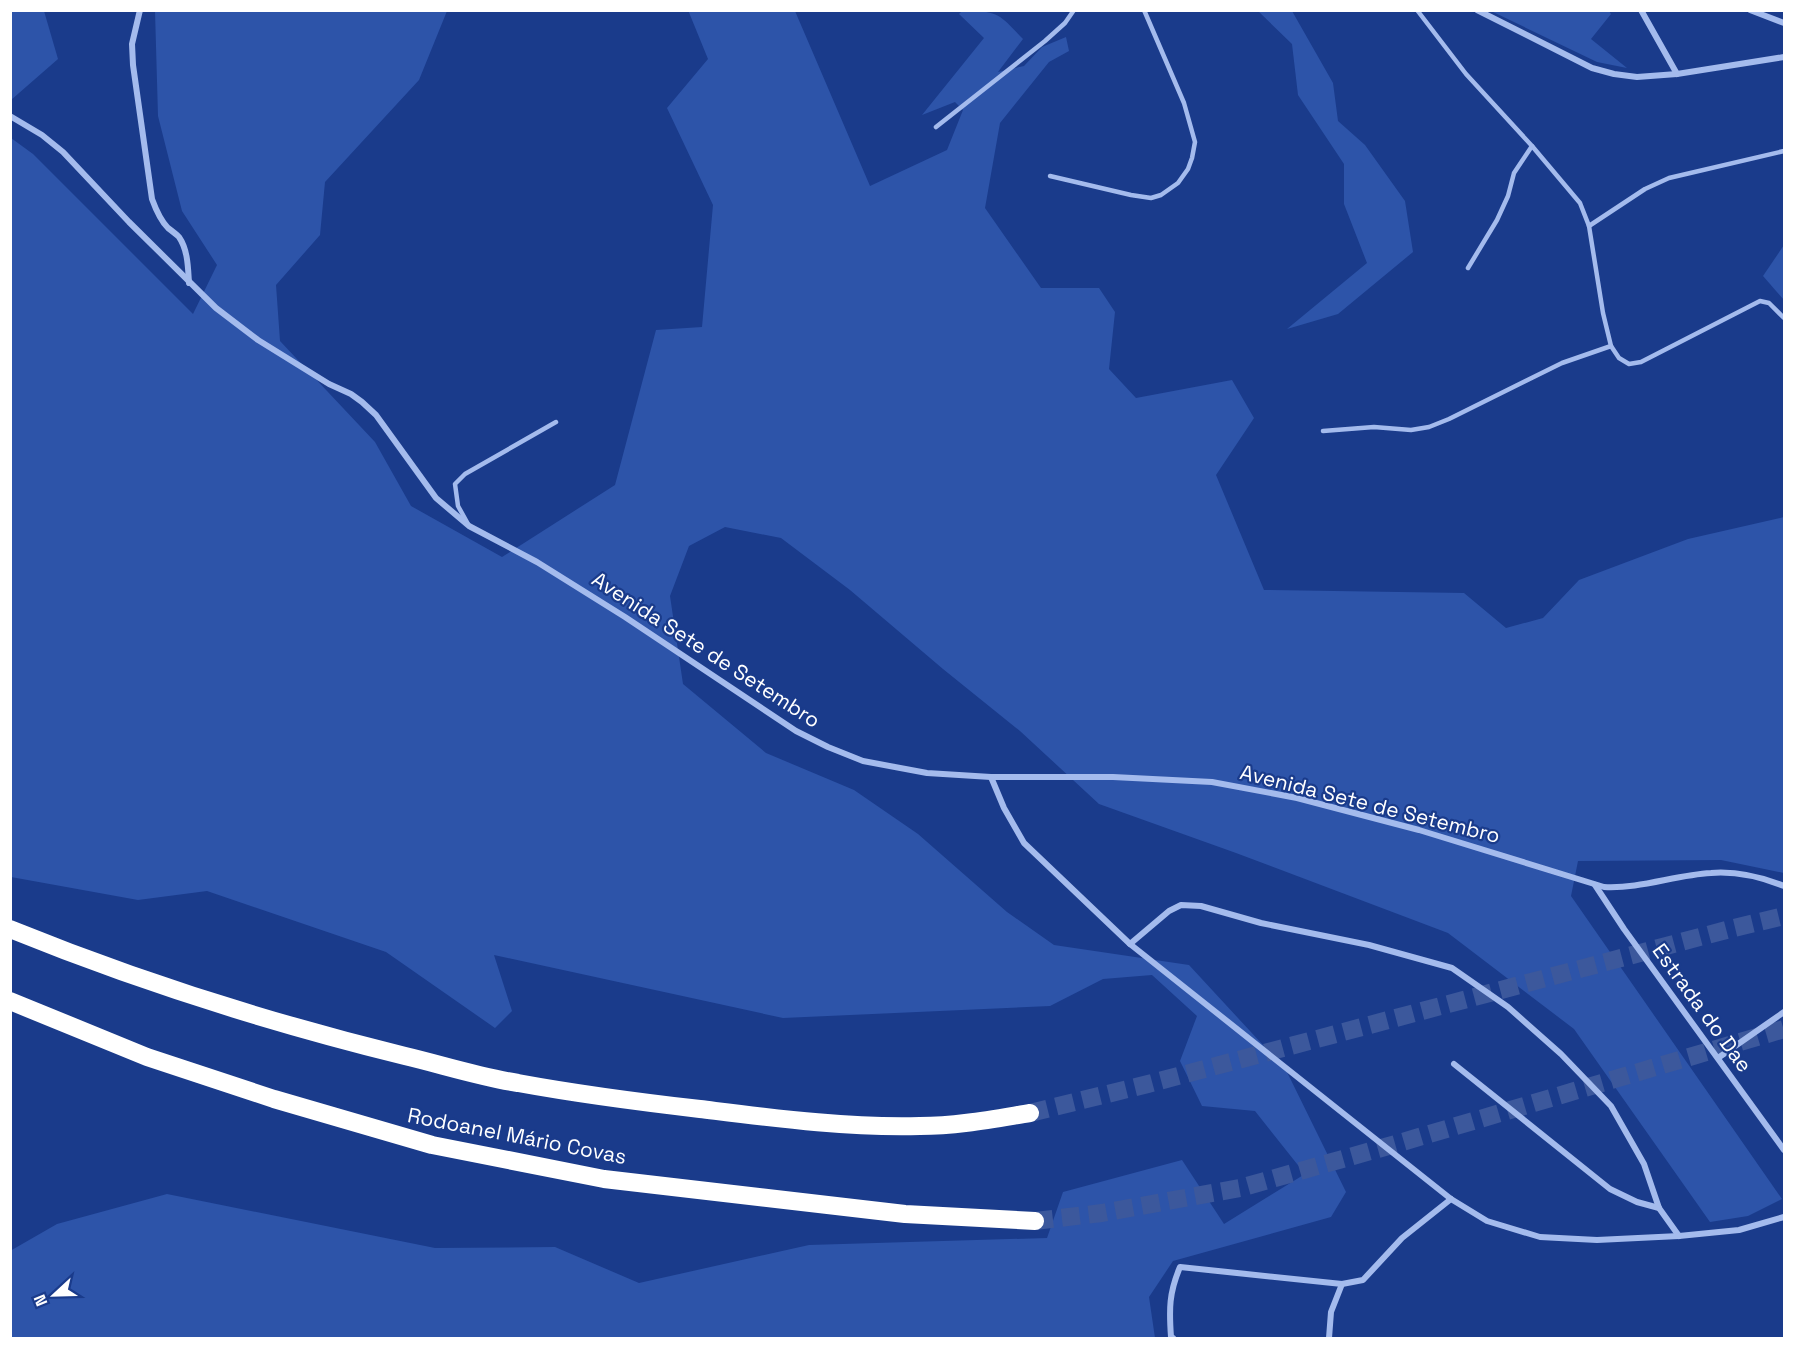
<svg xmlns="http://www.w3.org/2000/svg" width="1795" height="1349" font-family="'Space Grotesk',sans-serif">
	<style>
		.green { fill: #2d54a9 }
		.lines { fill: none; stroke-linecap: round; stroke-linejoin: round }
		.motorway-tunnel { stroke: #3c589c; stroke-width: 18; stroke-dasharray: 18 9; stroke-linecap: butt }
		.service { stroke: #a4bbed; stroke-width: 4.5 }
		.minor { stroke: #a4bbed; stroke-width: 6 }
		.motorway { stroke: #fff; stroke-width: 18 }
		.labels { text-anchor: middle; stroke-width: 4.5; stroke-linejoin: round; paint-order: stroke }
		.street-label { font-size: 21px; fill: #fff; stroke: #1a3b8b }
	</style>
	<rect width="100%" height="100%" fill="#1a3b8b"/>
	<!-- green -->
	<g class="green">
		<path d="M11 10 44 11 58 59 11 100Z"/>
		<path d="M688 10 795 11 870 186 947 150 963 110 955 102 922 115 984 38 959 14 962 11C999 11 998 13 1023 39L998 72 1024 66 1042 47 1066 37 1069 51 1049 62 1000 123 985 208 1041 288H1099L1115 312 1109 369 1136 398 1232 380 1254 418 1216 475 1264 590 1464 593 1506 628 1543 618 1579 580 1688 539 1784 517V873L1721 860 1578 861 1571 896 1782 1199 1748 1216 1710 1222 1574 1029 1448 933 1236 853 1099 804 1020 731 943 669 850 590 781 538 725 527 689 546 670 596 683 684 766 753 854 790 918 834 1007 912 1054 945 1189 965 1286 1070 1346 1192 1331 1217 1173 1261 1149 1297 1155 1338H11L10 1251 57 1224 167 1194 435 1248 555 1247 639 1283 809 1245 1047 1238 1063 1192 1182 1160 1224 1224 1305 1174 1255 1111 1202 1106 1180 1061 1197 1016 1152 975 1103 979 1050 1006 783 1018 494 955 512 1011 495 1028 386 952 207 891 138 900 11 877V138L33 154 193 314 217 265 182 211 158 116 155 11H447L419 80 325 182 320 235 276 285 280 341 375 442 411 506 502 557 615 485 656 330 702 327 713 205 667 108 708 59Z"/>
		<path d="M1258 11H1292L1333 83 1338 121 1365 145 1405 201 1413 252 1338 314 1287 329 1367 263 1344 204V164L1298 95 1292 44Z"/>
		<path d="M1491 11H1609L1611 14 1591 39 1627 68 1597 62Z"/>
		<path d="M1784 245V300L1763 276Z"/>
	</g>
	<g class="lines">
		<!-- motorway-tunnel -->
		<g class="motorway-tunnel">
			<path d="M1030 1113 1148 1084 1730 929 1784 916"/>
			<path d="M1035 1221 1102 1213 1240 1188 1399 1143 1784 1029"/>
		</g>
		<!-- service -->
		<g class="service">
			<path d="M936 127 1045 41 1065 23 1074 10"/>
			<path d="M1050 176 1131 195 1151 198 1161 195 1178 183 1188 169 1192 158 1195 142 1184 103 1144 10"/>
			<path d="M1589 226 1645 189 1669 178 1784 151"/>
			<path d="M1468 268 1497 220 1508 196 1514 173 1532 146"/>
			<path d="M1611 346 1619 358 1629 364 1641 362 1760 301 1769 303 1784 318"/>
			<path d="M1323 431 1374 427 1411 430 1429 427 1449 419 1562 363 1611 346 1603 313 1589 226 1580 203 1532 146 1466 74 1417 10"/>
			<path d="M468 524 458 506 455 484 465 474 556 422"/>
		</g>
		<!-- minor -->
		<g class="minor">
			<path d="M140 10 132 44 133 65 152 199C156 210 160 220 168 228 172 231 176 234 179 237 188 250 188 268 189 283"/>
			<path d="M1477 10 1592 68 1614 74 1637 77 1677 74 1784 57"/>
			<path d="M1641 10 1677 74"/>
			<path d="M1750 10 1784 23"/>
			<path d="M10 116 42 135 63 152 129 222 216 308 258 340 329 384 351 394 362 402 376 415 436 498 469 526 537 562 625 617 796 731 828 747 863 761 927 773 991 777H1113L1212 782 1297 798 1419 830 1604 887C1640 889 1675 875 1711 873 1736 871 1761 877 1784 886"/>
			<path d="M991 777 1004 808 1024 843 1130 944 1169 911 1181 905 1201 906 1261 923 1369 945 1452 968 1508 1007 1561 1054 1611 1106 1644 1164 1659 1208 1679 1236"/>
			<path d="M1595 885 1624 929 1784 1150"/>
			<path d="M1130 944 1451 1199 1487 1221 1540 1237 1597 1240 1679 1236 1739 1230 1784 1217"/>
			<path d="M1718 1058 1784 1012"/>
			<path d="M1454 1064 1610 1189 1637 1202 1659 1208"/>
			<path d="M1173 1338 1171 1337C1169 1309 1169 1293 1180 1267L1342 1284 1363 1280 1402 1238 1451 1199"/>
			<path d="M1329 1338 1331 1312 1342 1284"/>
		</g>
		<!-- motorway -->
		<g class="motorway">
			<path d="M10 929C138 981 271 1023 405 1056 443 1065 480 1077 518 1083 578 1094 639 1102 700 1109 773 1118 847 1128 920 1126 957 1126 993 1119 1030 1113"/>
			<path d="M10 1001 147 1057 274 1099 432 1145 604 1179 905 1214 1035 1221"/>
		</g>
	</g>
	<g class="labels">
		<!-- street labels -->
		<g class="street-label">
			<text transform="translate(706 650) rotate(33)" y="7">Avenida Sete de Setembro</text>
			<text transform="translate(1370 804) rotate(14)" y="7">Avenida Sete de Setembro</text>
			<text transform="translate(1702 1008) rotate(54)" y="7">Estrada do Dae</text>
			<text transform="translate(517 1136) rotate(11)" y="7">Rodoanel Mário Covas</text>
		</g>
	</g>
	<!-- border -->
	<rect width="1795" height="1349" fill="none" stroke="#ffffff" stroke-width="24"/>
	<!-- north arrow -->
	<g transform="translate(54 1295) rotate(248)" stroke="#1a3b8b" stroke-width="4.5" paint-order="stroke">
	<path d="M0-4.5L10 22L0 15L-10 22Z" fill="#ffffff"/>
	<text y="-9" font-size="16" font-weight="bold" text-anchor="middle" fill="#ffffff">N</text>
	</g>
</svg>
